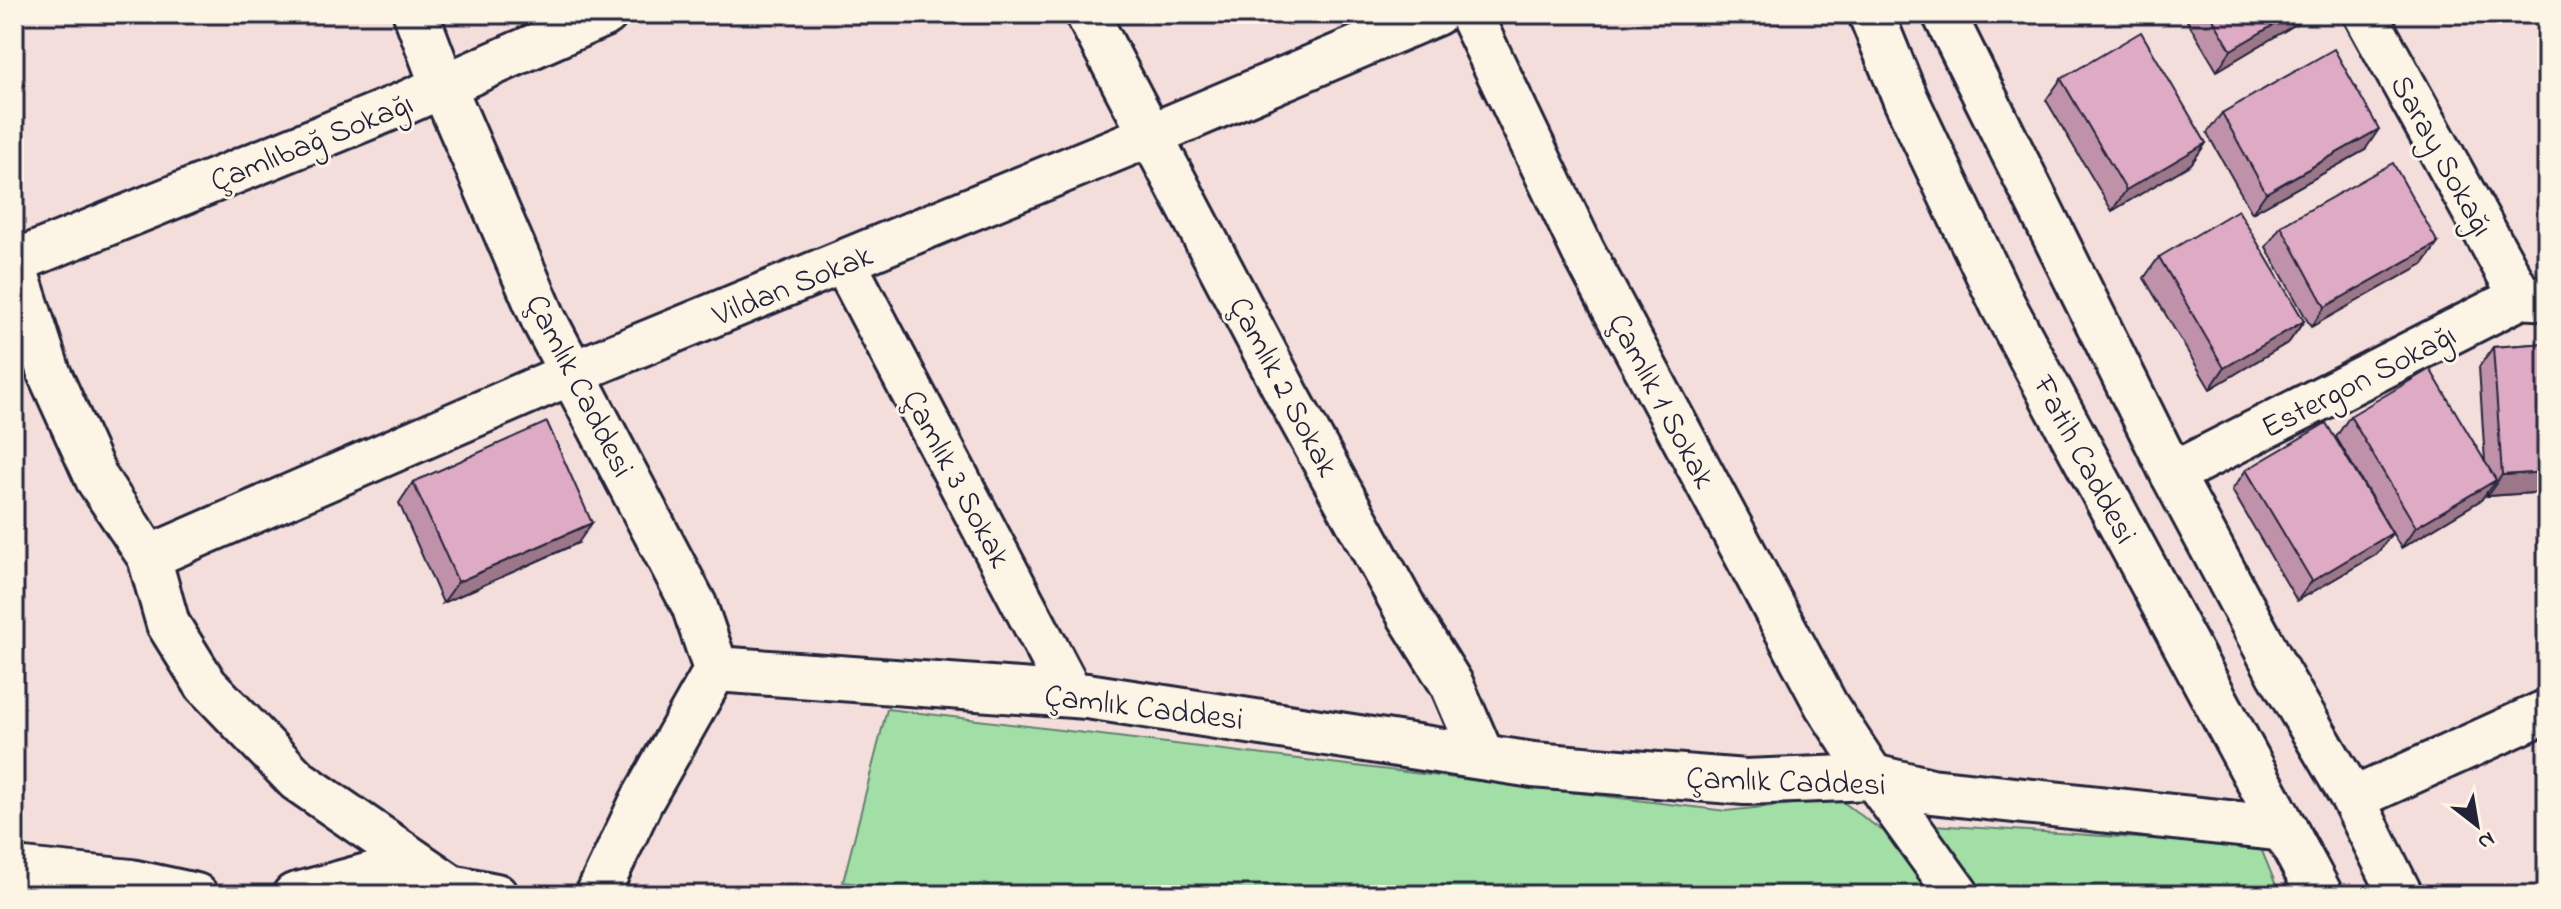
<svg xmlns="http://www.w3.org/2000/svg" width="2561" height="909" font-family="'Indie Flower',sans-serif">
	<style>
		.green { fill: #a2dfa6; stroke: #628070; stroke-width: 2 }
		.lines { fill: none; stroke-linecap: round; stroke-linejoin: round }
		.street-casing { stroke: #22223b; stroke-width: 48 }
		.secondary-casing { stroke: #22223b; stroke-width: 50 }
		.street { stroke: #fcf5e5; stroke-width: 42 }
		.secondary { stroke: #fcf5e5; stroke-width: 44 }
		.wall { fill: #bf92a9; stroke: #22223b; stroke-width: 2 }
		.shaded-wall { fill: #9b7789; stroke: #22223b; stroke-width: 2 }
		.building { fill: #deaac4; stroke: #22223b; stroke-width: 2 }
		.labels { text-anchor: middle; stroke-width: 6; stroke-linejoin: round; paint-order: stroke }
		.street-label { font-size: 32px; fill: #22223b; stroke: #fcf5e5 }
	</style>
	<rect width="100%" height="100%" fill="#f3dedb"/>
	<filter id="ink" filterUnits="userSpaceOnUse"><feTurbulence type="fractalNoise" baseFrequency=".0125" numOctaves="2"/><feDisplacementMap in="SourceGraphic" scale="16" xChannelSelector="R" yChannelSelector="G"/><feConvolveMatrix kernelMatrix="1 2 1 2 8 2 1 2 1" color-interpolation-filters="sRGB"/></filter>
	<g filter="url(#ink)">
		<!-- green -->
		<path class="green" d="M887 709 1726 811 1839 799 1881 830 1933 825 2260 846 2280 895H943L843 882Z"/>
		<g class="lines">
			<defs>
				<g id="street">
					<path d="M1087 14 1288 396 1409 616 1452 685 1483 757"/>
					<path d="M1470 14 1583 251 1826 705 1873 777 1958 895"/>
					<path d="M1944 14 2172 474 2279 674 2353 799 2401 895"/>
					<path d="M2365 14 2521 297"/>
					<path d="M14 262 405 103 606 14"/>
					<path d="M844 262 1071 694"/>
					<path d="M14 264 49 373 97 479 149 557 168 624 206 685 297 780 451 886 496 895"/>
					<path d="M2172 474 2521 297 2547 299"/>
					<path d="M149 557 572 373 1151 135 1436 14"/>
					<path d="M2353 799 2547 711"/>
					<path d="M14 869 131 881 196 895"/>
					<path d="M294 895 415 862"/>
					<path d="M597 895 641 802 716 669"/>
				</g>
				<g id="secondary">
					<path d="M416 14 443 86 544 320 694 605 716 669 1087 696 1533 765 1745 782 1873 777 1931 791 2285 829"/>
					<path d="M1871 14 1906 100 2003 305 2320 895"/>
				</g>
			</defs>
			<!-- street casing -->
			<use href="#street" class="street-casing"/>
			<!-- secondary casing -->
			<use href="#secondary" class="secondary-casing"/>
			<!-- street -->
			<use href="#street" class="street"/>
			<!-- secondary -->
			<use href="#secondary" class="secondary"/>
		</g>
		<!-- wall -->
		<g class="wall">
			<path d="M2183 14H2303L2296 24 2217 71Z"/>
			<path d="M2061 79 2206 143 2191 164 2112 211 2046 100Z"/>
			<path d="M2222 113 2365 150 2252 213 2207 133Z"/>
			<path d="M2281 226 2438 243 2423 264 2311 327 2266 247Z"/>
			<path d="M2159 257 2304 321 2289 342 2210 389 2144 278Z"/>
			<path d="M2547 343V492L2487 496V492L2481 500 2401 548 2336 437 2350 416 2485 462 2479 367 2493 347Z"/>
			<path d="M2246 470 2392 533 2377 554 2297 601 2232 490Z"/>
			<path d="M413 482 578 543 443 603 399 503Z"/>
		</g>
		<!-- shaded-wall -->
		<g class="shaded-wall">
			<path d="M2292 14H2303L2296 24 2217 71 2231 50Z"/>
			<path d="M2379 129 2365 150 2252 213 2266 193Z"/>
			<path d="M2206 143 2191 164 2112 211 2126 190Z"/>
			<path d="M2438 243 2423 264 2311 327 2325 307Z"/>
			<path d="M2304 321 2289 342 2210 389 2224 368Z"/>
			<path d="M2547 472V492L2487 496 2502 475Z"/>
			<path d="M2496 480 2481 500 2401 548 2416 527Z"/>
			<path d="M592 523 578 543 443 603 458 582Z"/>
			<path d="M2392 533 2377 554 2297 601 2312 581Z"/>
		</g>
		<!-- building -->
		<g class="building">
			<path d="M2210 14H2292L2231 50Z"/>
			<path d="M2141 32 2206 143 2126 190 2061 79Z"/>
			<path d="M2334 49 2379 129 2266 193 2222 113Z"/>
			<path d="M2393 163 2438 243 2325 307 2281 226Z"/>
			<path d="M2238 210 2304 321 2224 368 2159 257Z"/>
			<path d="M2547 343V472L2502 475 2493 347Z"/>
			<path d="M2430 369 2496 480 2416 527 2350 416Z"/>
			<path d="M547 422 592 523 458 582 413 482Z"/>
			<path d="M2326 423 2392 533 2312 581 2246 470Z"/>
		</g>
	</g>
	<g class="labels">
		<!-- street labels -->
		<g class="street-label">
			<text transform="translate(311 141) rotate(-22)" y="11">Çamlıbağ Sokağı</text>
			<text transform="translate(2443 155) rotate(61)" y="11">Saray Sokağı</text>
			<text transform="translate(792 284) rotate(-22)" y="11">Vildan Sokak</text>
			<text transform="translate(2358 380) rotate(-27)" y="11">Estergon Sokağı</text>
			<text transform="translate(581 385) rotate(63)" y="11">Çamlık Caddesi</text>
			<text transform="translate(1285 386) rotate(62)" y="11">Çamlık 2 Sokak</text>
			<text transform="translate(1663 400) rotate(62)" y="11">Çamlık 1 Sokak</text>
			<text transform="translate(2086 459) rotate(62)" y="11">Fatih Caddesi</text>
			<text transform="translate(958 478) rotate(62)" y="11">Çamlık 3 Sokak</text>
			<text transform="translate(1144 706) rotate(7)" y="11">Çamlık Caddesi</text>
			<text transform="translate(1786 780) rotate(2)" y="11">Çamlık Caddesi</text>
		</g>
	</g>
	<!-- margin -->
	<rect width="2561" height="909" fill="none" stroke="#fcf5e5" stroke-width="48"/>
	<rect x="24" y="24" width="2513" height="861" fill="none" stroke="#22223b" stroke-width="3" filter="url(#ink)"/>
	<!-- north arrow -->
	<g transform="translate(2477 825) rotate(149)" stroke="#fcf5e5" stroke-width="6" paint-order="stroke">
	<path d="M0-6L14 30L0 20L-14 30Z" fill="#22223b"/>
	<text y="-12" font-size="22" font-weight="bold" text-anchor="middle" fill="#22223b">N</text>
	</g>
</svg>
